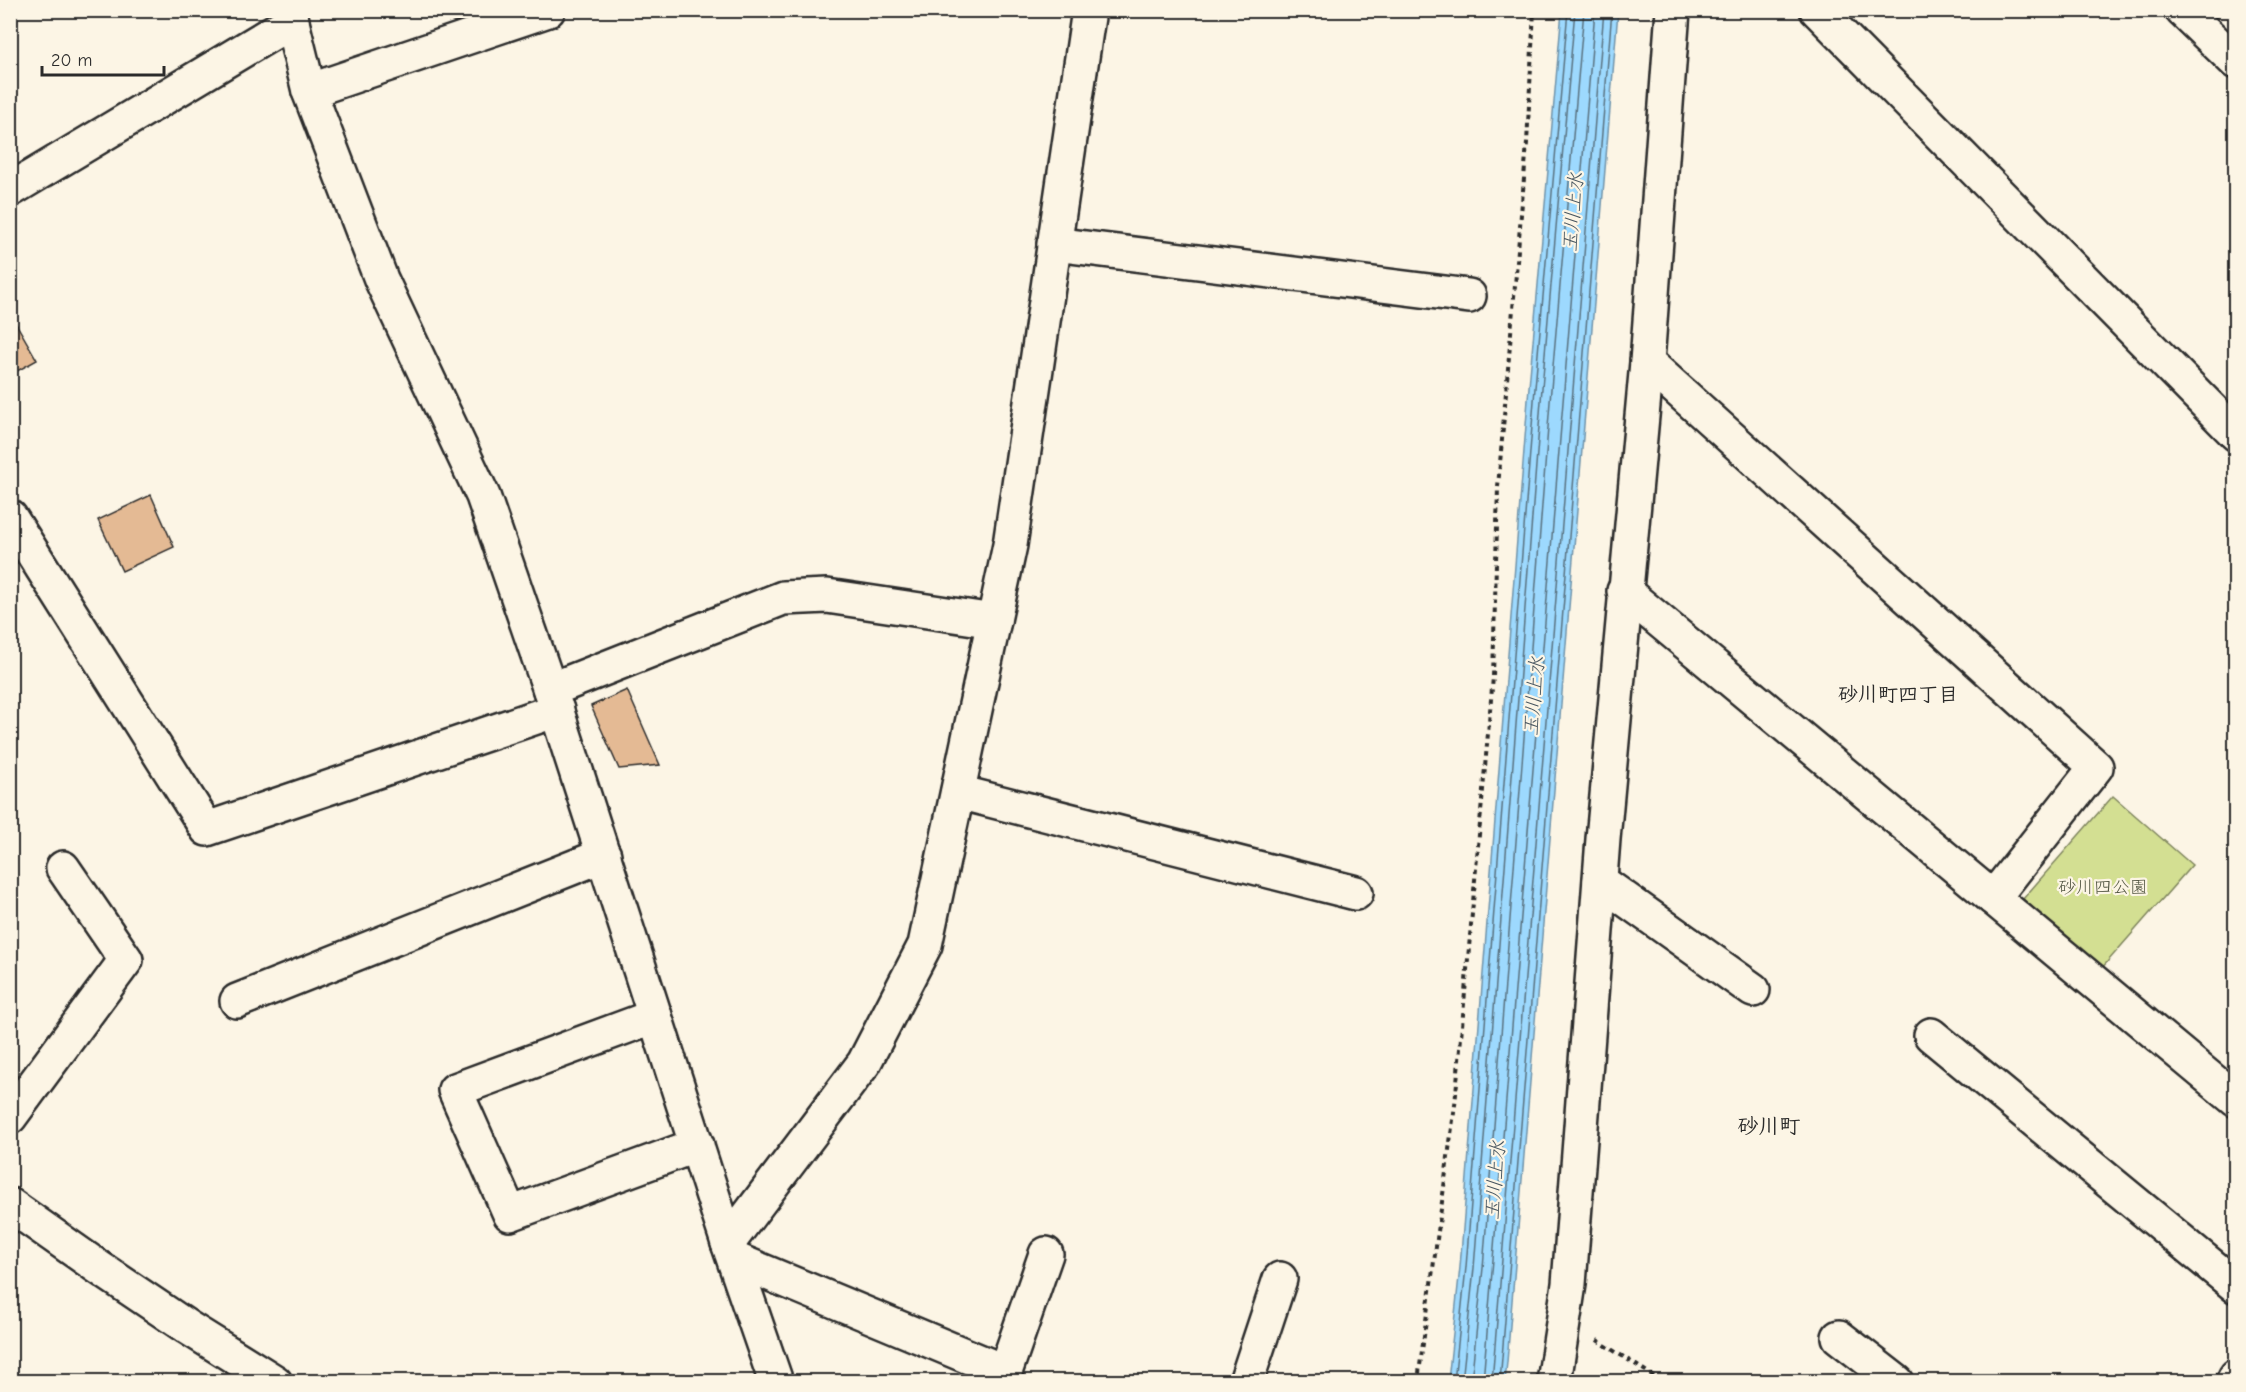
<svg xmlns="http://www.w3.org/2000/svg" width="2246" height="1392" viewBox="0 0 2246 1392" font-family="'Comic Neue','Klee One',sans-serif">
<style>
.green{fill:#d3df92;stroke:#7f855e;stroke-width:1.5}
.water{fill:#9dd9fe;stroke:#6f93aa;stroke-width:1.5}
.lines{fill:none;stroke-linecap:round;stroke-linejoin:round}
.shore{stroke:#59717f;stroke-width:1.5}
.building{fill:#e4ba94;stroke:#2b2b2b;stroke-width:1.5}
.minor-casing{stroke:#2b2b2b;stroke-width:38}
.path{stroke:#2b2b2b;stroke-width:4;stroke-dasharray:4.5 4.5;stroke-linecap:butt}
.minor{stroke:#fcf5e5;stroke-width:33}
.labels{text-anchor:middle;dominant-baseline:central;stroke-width:4.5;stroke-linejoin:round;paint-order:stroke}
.park-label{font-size:18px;fill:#555845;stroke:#fcf5e5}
.water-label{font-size:20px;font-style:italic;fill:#485660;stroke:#fcf5e5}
.neighbourhood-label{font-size:20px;font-weight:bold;fill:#2b2b2b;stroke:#fcf5e5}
.quarter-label{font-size:21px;font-weight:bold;fill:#2b2b2b;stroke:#fcf5e5}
</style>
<rect width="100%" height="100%" fill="#fcf5e5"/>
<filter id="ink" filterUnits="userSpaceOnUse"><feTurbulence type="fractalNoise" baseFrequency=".0167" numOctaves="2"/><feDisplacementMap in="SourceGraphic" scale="12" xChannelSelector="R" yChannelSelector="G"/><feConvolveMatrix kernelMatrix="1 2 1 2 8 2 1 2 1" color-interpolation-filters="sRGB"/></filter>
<g filter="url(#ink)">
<!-- green -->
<polygon class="green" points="2113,796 2192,865 2101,969 2023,899"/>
<!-- water -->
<polygon class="water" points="1562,11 1618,11 1507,1362 1505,1381 1448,1381 1460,1267 1529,387"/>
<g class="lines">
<!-- shore -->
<g class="shore">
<polyline points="1454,1382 1466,1267 1535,388 1568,10"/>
<polyline points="1462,1382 1474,1268 1542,388 1575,10"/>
<polyline points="1471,1382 1483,1268 1551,389 1584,10"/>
<polyline points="1483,1382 1595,10"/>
<polyline points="1492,1382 1604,10"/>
<polyline points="1500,1382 1612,10"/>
</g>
</g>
<!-- building -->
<g class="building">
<polygon points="10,313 37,360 10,375"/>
<polygon points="151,495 174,547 122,571 98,520"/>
<polygon points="627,690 660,765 619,769 591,706"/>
</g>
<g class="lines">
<!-- minor casing -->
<g class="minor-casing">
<g id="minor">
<polyline points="289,10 309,91 381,279 483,496 550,690 728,1243 776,1382"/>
<polyline points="1817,10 2236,434"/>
<polyline points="2182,10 2236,62"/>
<polyline points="309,91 548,10"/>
<polyline points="10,190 292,21"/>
<polyline points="1054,244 1469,296"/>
<polyline points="1647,362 2096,767 1993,898"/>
<polyline points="10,517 207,829 557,710"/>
<polyline points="1624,591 2236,1100"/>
<polyline points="550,690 783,598 827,596 994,621"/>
<polyline points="958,792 1356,893"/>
<polyline points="1600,881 1753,990"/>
<polyline points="237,1001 604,855"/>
<polyline points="655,1016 455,1090 510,1214 697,1145"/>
<polyline points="1931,1035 2236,1286"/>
<polyline points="10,1117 126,960 63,868"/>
<polyline points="10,1205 98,1267 187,1327 275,1382"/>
<polyline points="728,1243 864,1063 925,945 1010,545 1089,10"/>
<polyline points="734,1259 1005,1372 1046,1254"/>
<polyline points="1839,1337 1897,1382"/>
<polyline points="1246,1382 1280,1279"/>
<polyline points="1554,1382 1569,1284 1603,839 1647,362 1673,10"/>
<polyline points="2233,1382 2236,1376"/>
</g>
</g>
<!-- path -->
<g class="path">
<polyline points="1597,1340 1663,1382"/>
<polyline points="1415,1382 1419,1373 1455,1105 1493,677 1498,487 1527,143 1534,10"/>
</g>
<!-- minor -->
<use href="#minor" class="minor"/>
</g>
</g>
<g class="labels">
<!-- park labels -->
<g class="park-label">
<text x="2103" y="887">砂川四公園</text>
</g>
<!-- water labels -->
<g class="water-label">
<text transform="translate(1573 212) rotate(-85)">玉川上水</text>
<text transform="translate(1534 696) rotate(-85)">玉川上水</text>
<text transform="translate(1495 1180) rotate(-85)">玉川上水</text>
</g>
<!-- neighbourhood labels -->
<g class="neighbourhood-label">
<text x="1898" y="694">砂川町四丁目</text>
</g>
<!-- quarter labels -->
<g class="quarter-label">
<text x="1769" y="1126">砂川町</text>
</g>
</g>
<!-- margin -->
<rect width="2246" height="1392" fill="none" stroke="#fcf5e5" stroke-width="36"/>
<rect x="18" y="18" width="2210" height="1356" fill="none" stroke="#2b2b2b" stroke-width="2" filter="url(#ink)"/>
<!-- scale -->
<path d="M42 66v9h122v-9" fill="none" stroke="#2b2b2b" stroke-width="3"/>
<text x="51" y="66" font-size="18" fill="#2b2b2b" stroke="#fcf5e5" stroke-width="4.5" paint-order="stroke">20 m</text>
</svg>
